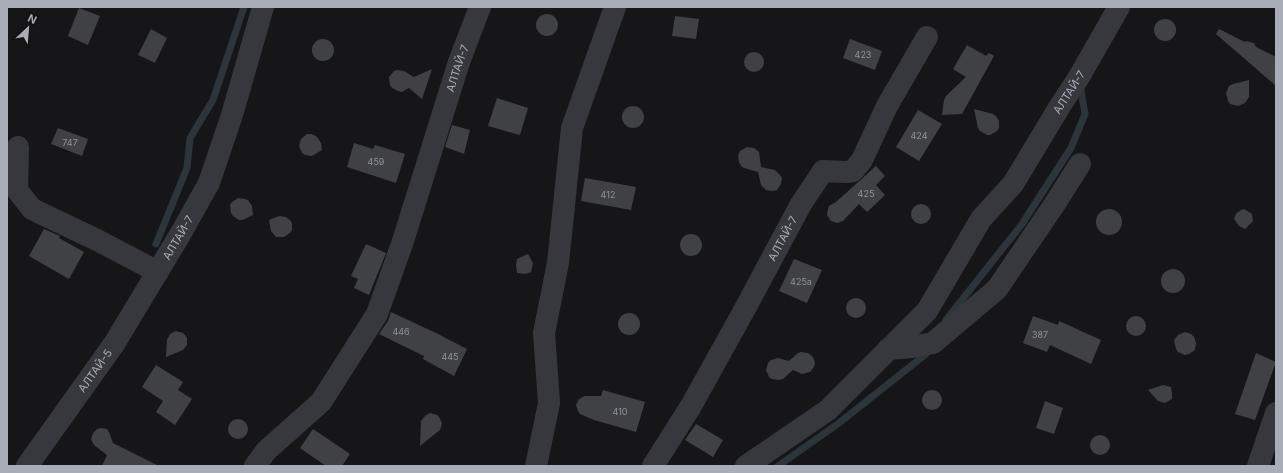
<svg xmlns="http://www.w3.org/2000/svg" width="1283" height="473" viewBox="0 0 1283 473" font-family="Inter,sans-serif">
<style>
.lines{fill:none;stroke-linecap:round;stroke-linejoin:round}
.stream{stroke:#2c353c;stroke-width:7}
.building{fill:#404145}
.minor{stroke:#37383d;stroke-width:22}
.labels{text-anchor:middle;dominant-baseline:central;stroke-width:3;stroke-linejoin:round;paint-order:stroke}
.number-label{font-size:9px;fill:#8e929b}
.street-label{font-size:11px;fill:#a8adb8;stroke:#111113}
</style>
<rect width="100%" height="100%" fill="#161618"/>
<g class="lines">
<!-- stream -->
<g class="stream">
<polyline points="156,244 187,168 190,138 213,100 244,7"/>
<polyline points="946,320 1022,224 1071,148 1085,114 1080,85"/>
<polyline points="778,466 839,423 926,354 930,348"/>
</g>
</g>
<!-- building -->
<g class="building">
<polygon points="79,8 100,16 88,45 68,36"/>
<circle cx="547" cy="25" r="11"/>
<polygon points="675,16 699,19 696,39 672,36"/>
<circle cx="1165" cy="30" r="11"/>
<polygon points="151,29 167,38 155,63 138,55"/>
<polygon points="1219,29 1245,42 1246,41 1254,43 1256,47 1276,57 1276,86 1216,34"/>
<polygon points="850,39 882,51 875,70 843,58"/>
<circle cx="323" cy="50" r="11"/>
<polygon points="967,45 986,56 989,53 994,56 962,114 942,115 944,100 946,96 966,77 953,69"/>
<circle cx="754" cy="62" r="10"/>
<polygon points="432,69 422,99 409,88 402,92 398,91 392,88 390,85 389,77 394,71 397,70 404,71 414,77"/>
<polygon points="1249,80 1249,97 1245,103 1238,106 1230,104 1228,101 1226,93 1229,86 1233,84"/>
<polygon points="497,98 528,108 520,135 488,126"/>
<circle cx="633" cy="117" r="11"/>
<polygon points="974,109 993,114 996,116 999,121 999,128 997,131 990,135 987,135 980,131 978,128"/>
<polygon points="918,110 942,124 919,161 896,147"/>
<polygon points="452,125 470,130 464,154 445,147"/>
<polygon points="58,128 88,139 82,156 51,144"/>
<polygon points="307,134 311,134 314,135 317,137 321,143 322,150 312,156 305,155 302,153 299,146 301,139"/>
<polygon points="354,143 373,149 375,145 405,154 396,183 347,167"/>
<polygon points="747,147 754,148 759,152 761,167 775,170 780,175 782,178 781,184 777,190 773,191 766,190 761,185 758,172 744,168 741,166 739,162 738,155 740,151"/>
<polygon points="876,166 885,176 876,185 885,195 867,212 859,204 843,221 837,223 831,221 827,215 828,209 829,206 836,202"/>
<polygon points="585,178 636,187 631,210 581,201"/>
<polygon points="238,198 245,199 248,200 252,206 253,215 243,220 239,220 233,216 231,213 230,205 232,202"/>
<circle cx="921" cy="214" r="10"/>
<polygon points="1243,209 1246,210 1252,214 1253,221 1245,229 1239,226 1234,219 1236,214 1238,212"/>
<circle cx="1109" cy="222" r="13"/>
<polygon points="279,216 286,217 291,221 292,224 292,230 290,233 284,237 276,237 271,231 269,220"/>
<polygon points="44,229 60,236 59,238 84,252 69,279 29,256"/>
<circle cx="691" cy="245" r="11"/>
<polygon points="366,244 386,253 369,295 354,288 358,279 351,276"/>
<polygon points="528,254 533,263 531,272 525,274 517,273 516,265 517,259"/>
<polygon points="794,259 822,270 807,303 779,291"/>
<circle cx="1173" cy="281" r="12"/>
<circle cx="856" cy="308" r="10"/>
<polygon points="391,312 436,333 467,349 454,376 423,359 424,356 379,334 388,321"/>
<circle cx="629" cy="324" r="11"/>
<polygon points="1033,316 1058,325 1059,321 1101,340 1091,364 1050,345 1047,352 1023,343"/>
<circle cx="1136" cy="326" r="10"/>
<polygon points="176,331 183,333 185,335 187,338 187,345 183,350 166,357 167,340 170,334"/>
<polygon points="1185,332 1191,334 1194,337 1196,343 1195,350 1189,354 1185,355 1178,352 1176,349 1174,340 1178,335"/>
<polygon points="801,352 808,353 813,357 815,363 814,367 810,372 802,374 793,370 783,379 779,380 772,379 769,377 766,370 768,363 771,360 778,358 789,361 798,353"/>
<polygon points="1256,353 1276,362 1255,420 1235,414"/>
<polygon points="156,365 183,382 178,390 192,399 175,425 156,412 163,401 142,387"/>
<polygon points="1163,385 1171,387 1172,393 1172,399 1165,403 1158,401 1148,390"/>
<circle cx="932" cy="400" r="10"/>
<polygon points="603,390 645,402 636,432 594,420 580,414 578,411 576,405 579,399 585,396 601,396"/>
<polygon points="1045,401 1063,408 1054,434 1036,428"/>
<polygon points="430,413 437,415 439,417 442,423 441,427 440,430 420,446 421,421 425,416"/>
<circle cx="238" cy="429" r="10"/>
<polygon points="696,424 723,440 713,457 685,440"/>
<polygon points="100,428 107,429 109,432 113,443 159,466 102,466 107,455 94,445 91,439 93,433 97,429"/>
<polygon points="313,429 350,454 342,466 326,466 300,448"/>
<circle cx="1100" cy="445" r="10"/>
</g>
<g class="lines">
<!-- minor -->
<g class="minor">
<polyline points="18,147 17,190 32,209 97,240 158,272"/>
<polyline points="888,349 912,347 933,343 997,289 1054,205 1080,164"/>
<path id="s1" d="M27,466L114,344L181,233L209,183L232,115L263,7"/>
<path id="s2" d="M255,466L266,451L321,402L377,314L403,241L459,62L480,7"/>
<polyline points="536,466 549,403 544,333 558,263 572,128 615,7"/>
<path id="s3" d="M653,466L691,406L747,305L801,204L823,171L846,172L853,171L862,160L887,106L927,37"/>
<path id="s4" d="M746,466L828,410L927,311L981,219L1013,184L1060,106L1079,77L1119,7"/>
<polyline points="1258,466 1276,413"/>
</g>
</g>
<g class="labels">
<!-- number labels -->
<g class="number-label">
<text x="863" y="54">423</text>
<text x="919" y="135">424</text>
<text x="70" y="142">747</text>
<text x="376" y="161">459</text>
<text x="866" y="193">425</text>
<text x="608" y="194">412</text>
<text x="801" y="281">425а</text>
<text x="401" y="331">446</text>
<text x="1040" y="334">387</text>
<text x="450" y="356">445</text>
<text x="620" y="411">410</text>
</g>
<!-- street labels -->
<g class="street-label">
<text stroke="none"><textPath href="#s2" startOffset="455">АЛТАЙ-7</textPath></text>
<text stroke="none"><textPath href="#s4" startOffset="501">АЛТАЙ-7</textPath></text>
<text stroke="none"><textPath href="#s1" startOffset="274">АЛТАЙ-7</textPath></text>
<text stroke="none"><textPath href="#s3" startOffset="262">АЛТАЙ-7</textPath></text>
<text stroke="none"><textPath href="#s1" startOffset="117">АЛТАЙ-5</textPath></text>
</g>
</g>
<!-- border -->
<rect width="1283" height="473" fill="none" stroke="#a8adb8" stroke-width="16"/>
<!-- north arrow -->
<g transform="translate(28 28) rotate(26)" stroke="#111113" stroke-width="3" paint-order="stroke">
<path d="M0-3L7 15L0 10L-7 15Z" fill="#a8adb8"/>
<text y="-6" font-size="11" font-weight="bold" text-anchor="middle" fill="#a8adb8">N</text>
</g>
</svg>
